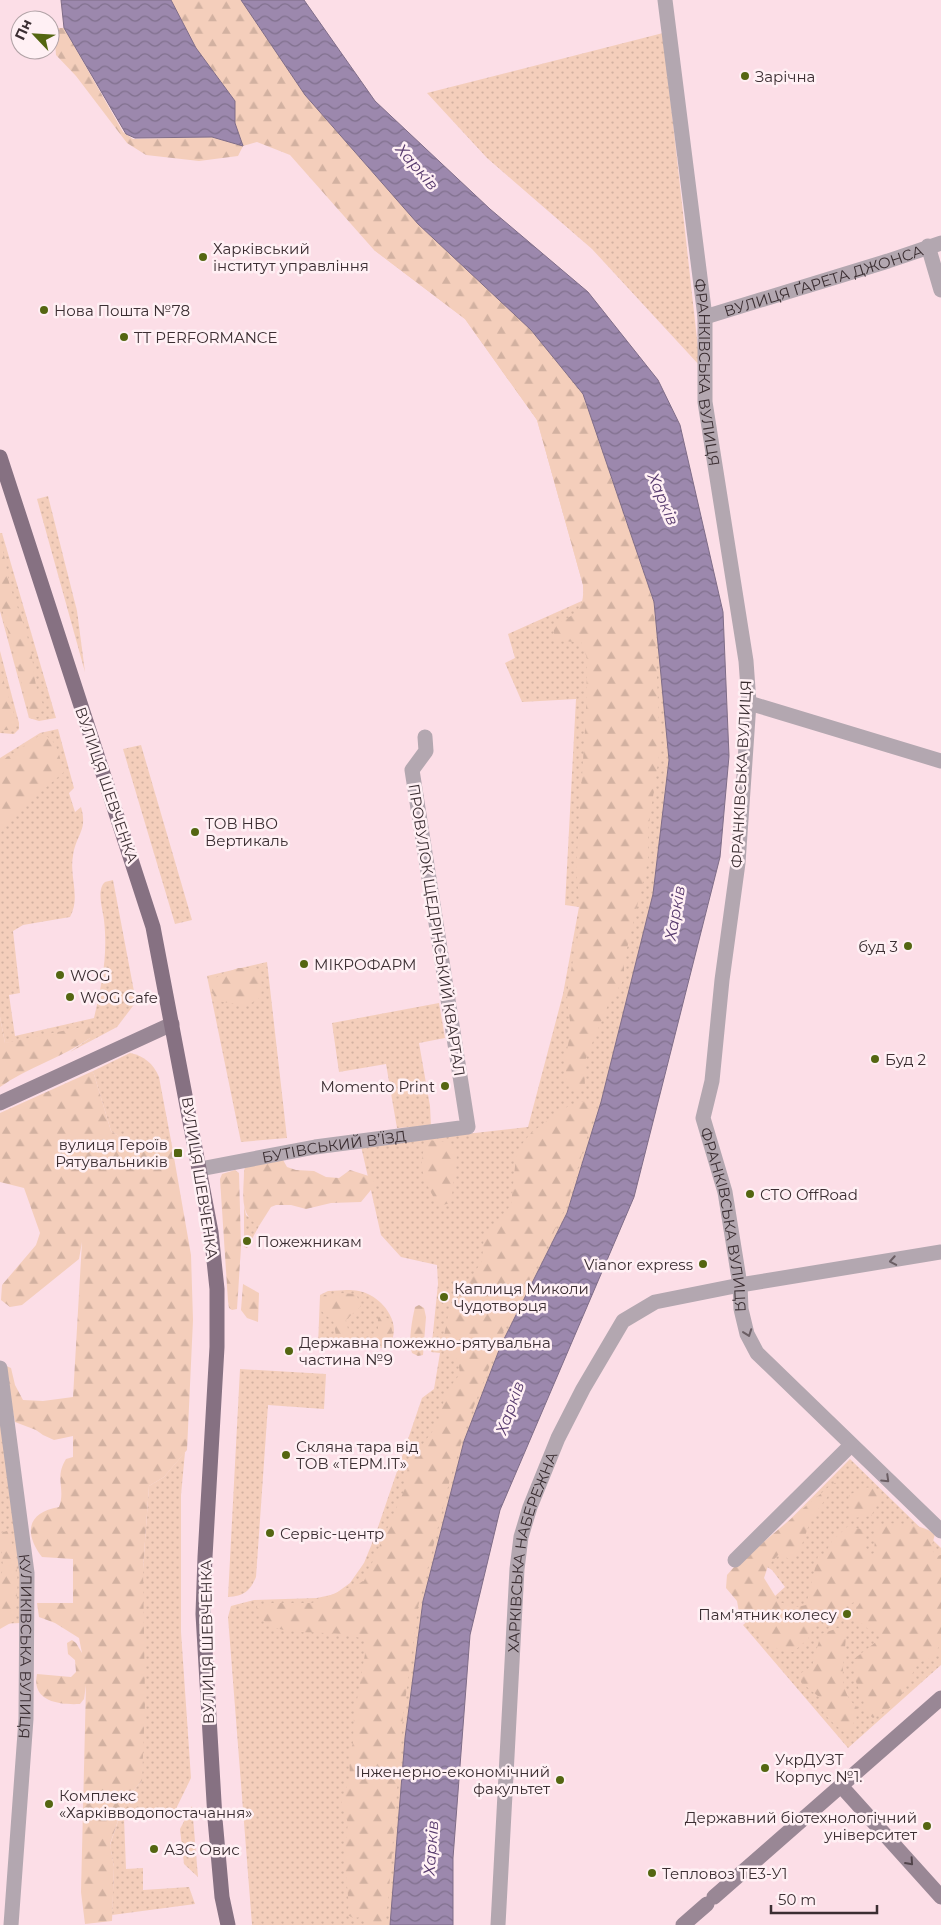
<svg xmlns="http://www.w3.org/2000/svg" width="941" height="1925" viewBox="0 0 941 1925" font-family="Montserrat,sans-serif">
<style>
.green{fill:url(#green-dots)}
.forest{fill:url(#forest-firs)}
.water{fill:url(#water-waves);stroke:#7f6d88}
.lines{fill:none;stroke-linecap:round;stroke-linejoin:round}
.street{stroke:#b3a7b0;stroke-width:15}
.secondary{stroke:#998795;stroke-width:15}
.primary{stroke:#867182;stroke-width:15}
.oneway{stroke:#6b5e64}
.oneway2{stroke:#52444b}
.poi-dot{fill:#546611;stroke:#fff0f4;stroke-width:2}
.labels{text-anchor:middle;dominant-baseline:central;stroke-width:5;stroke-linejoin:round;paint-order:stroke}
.poi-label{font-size:15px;fill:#3b2e32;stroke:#fff0f4;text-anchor:start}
.street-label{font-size:15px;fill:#3b2e32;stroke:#fff0f4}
.water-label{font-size:16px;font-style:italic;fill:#583b6e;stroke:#fff0f4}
</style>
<defs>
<pattern id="green-dots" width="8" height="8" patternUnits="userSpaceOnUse" patternTransform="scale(1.25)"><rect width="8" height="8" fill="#f4cebb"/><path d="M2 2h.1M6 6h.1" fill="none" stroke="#d2b1a1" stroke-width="1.8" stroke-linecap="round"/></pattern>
<pattern id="forest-firs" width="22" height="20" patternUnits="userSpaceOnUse" patternTransform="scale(1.25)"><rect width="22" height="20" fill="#f4cebb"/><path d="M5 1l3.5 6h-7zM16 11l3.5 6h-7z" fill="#d2b1a1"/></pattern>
<pattern id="water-waves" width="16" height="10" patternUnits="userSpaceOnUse" patternTransform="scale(1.25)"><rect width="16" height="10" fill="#9c88ad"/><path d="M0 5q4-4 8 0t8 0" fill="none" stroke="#80708d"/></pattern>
</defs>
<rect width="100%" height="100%" fill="#fcdee7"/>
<!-- green -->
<g class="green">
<polygon points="663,33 700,366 592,249 487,158 427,93"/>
<polygon points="418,224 531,330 583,394 654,602 669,760 653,894 601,1102 567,1213 501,1345 464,1441 423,1601 405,1739 390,1925 252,1925 228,1617 231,1606 254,1600 317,1598 335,1594 350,1583 364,1563 375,1536 422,1398 434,1389 440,1353 431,1352 438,1284 437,1265 401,1257 381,1235 361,1146 528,1127 563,994 579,907 565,905 576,699 522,702 505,663 515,658 508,634 584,600 583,585 537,420 465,319 374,250"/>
<polygon points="48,496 77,611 85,672 37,499"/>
<polygon points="0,533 2,533 56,718 39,721 29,718 0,611"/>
<polygon points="0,651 19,723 19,729 14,734 0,733"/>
<path d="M58,729L74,788L69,793L75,812L81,807C88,831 76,834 73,856C69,877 81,897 70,917L23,925L13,931L20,993L9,995L15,1036L94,1018C102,983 108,956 104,920C103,910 96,890 105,882L113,880L136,1002L117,1027L70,1052L90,1038L5,1043L0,1017V758L40,733Z"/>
<polygon points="141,745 192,920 175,924 123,749"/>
<polygon points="267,962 287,1138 241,1142 207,976"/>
<polygon points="439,1003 445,1038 419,1043 430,1106 431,1126 397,1128 386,1064 339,1072 332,1023"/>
<path d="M130,1053C144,1056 153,1063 159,1077L172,1146H133L111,1131L93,1071Z"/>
<polygon points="244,1206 246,1215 259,1226 247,1248 244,1247"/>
<path d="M347,1290C355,1290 363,1291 370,1295C389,1305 403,1330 387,1348L318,1346L320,1295L328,1291Z"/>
<path d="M240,1369L326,1374L324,1409L268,1405L256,1577C250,1591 244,1596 228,1597Z"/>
<polygon points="0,1401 20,1571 20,1623 0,1624"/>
<polygon points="185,1452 181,1495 181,1632 191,1778 173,1815 124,1818 126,1869 143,1868 143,1890 189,1887 195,1904 112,1915 114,1867 110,1845 121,1812 131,1793 142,1781 143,1569 149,1486 164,1477"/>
<polygon points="850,1459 941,1548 941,1665 848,1748 743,1625 785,1587 772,1570 752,1558"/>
<polygon points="192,1806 198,1877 184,1864 180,1829"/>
</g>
<!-- forest -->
<g class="forest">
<path d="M171,0H241L305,95L418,224L531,330L583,396L654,605L660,749L648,831V861L624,961V979L608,1005L584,1063L585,1087L579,1091L570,1088L566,1078V1056L571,1028L567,1001L568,986L581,920L576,869L586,714L587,658L581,642L555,641L553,625C575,616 585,610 583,585L537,420L465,319L374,250L290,155L257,142L243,146L238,156L199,161L146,155L127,143L76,76L56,55L54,28H64L123,132L133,139L212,137L243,146L235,123V101L196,48Z"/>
<path d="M0,543C7,558 6,577 12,592C19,612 27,631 31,652C35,670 33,687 43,704L40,716L31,719L0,601Z"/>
<polygon points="1,673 15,717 14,725 8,730 1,730"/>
<path d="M40,735C58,736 59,757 64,772L16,813L0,834V762Z"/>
<path d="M238,968H257C266,991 264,1007 235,1004C230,1003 220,1002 216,999C212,995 212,986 210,980Z"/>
<path d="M0,1017L5,1043L91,1025L90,1038C62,1058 28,1067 0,1087Z"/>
<path d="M93,1071L111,1131L133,1146H172L191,1255L193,1320L187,1450L164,1477L149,1486L143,1569L145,1702L142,1781L131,1793L121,1812L110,1844L114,1867L112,1921L85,1924L81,1892L86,1685L84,1699L80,1704C60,1705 31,1702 37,1674L71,1677L76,1672L75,1660L68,1654L67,1643L72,1640L76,1643L82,1653L79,1638L55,1623L39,1617L37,1603H73V1559L42,1557C23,1532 28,1512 59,1507C66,1489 54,1478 66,1459L73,1457V1436L54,1440L43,1435L36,1430L15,1422L4,1365L11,1368L15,1385L23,1400L43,1401L73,1397L82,1242L79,1259L22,1305L10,1307L1,1300L2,1285L36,1245L40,1233L24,1188L0,1182V1113Z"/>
<path d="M584,1101L596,1107L567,1204L543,1255L507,1322L468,1421L450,1479L418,1607L403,1716L388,1902L384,1925H365L362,1917L353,1918L346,1914L349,1906L344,1855L348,1823L341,1804L350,1776L349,1756L353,1743L354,1717L365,1654L364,1640C339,1626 283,1641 263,1620C259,1617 258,1611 256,1606L272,1603H312L364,1581L403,1493L409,1462L438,1424L446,1392L460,1374L458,1360L450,1353L443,1341L449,1311L482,1261L484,1236L511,1205L516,1157L522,1144L531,1133L548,1120L570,1105Z"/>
<path d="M428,1140L446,1142L457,1154L451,1203L438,1206C426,1181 414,1167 428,1140Z"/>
<path d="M282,1158L287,1167L296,1170L314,1171L326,1177L339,1178L350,1170L372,1177L375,1185L361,1202L331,1203L306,1209L291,1205H276L271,1207L259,1226C238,1215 244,1192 244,1171L246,1164Z"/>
<polygon points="235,1170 239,1173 241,1247 237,1309 232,1310 229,1308 228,1301 220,1179 222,1174"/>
<polygon points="243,1284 259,1293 258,1322 247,1318 241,1310"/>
<path d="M339,1293L356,1294L361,1306L346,1320L350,1338L345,1344L337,1343L334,1323C327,1313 314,1313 324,1295Z"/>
<path d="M419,1305L424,1308L426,1317L423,1355L418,1356L412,1353C408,1341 412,1320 415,1307Z"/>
<polygon points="381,1315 389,1319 392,1330 391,1343 380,1346 374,1338 378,1329 378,1318"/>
<path d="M839,1481L811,1519L799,1553L791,1561L780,1553L768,1566L764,1578L779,1602L797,1607L806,1605L818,1556L824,1555L832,1541L848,1526L865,1530V1546L870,1555L874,1553L876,1525C896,1522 919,1523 935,1534L931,1549L937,1556L941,1555V1643L933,1657L918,1663L902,1694L893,1706L873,1718C860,1706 867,1707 861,1694C855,1680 853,1676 854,1659L881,1638L879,1630L868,1629L852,1615L863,1598L818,1619L808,1639L793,1652L780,1651L740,1618L737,1601L726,1588L727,1575L734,1567L831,1485Z"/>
<polygon points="874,1487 882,1496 871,1516 853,1518 848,1515 852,1509 848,1503 849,1495 863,1488"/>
<path d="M7,1531C20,1556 19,1594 14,1621L0,1629V1582L3,1567L0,1533Z"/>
<path d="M838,1628L846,1632C846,1658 834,1689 857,1707L856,1719L848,1732H844C832,1722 819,1713 819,1697L801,1682V1673L812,1666L821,1634Z"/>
</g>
<!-- water -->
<g class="water">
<polygon points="61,0 171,0 196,48 235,101 235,123 243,146 212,137 135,138 126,134 64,28"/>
<polygon points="241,0 304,0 375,101 490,209 588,292 658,380 680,425 723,612 729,756 720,857 634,1197 500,1510 470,1635 453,1858 453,1925 390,1925 405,1738 423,1601 464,1441 501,1345 567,1213 601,1102 653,894 669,760 654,602 583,394 531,330 418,224 305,95"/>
</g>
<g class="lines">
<!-- street -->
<g class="street">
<path id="s1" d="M665,0L705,317V402L746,661L749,703L738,863L722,980L712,1081L703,1118L725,1192L740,1285L741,1309L747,1334L757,1353L941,1531"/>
<polyline points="928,246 941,290"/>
<path id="s2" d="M705,317L888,261L941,243"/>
<polyline points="749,703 941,761"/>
<path id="s3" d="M200,1169L315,1147L468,1127L412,770L426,751L425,737"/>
<path id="s4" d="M0,1368L27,1573L26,1719L11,1925"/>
<polyline points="735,1560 851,1445"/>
<path id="s5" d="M498,1925L517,1569L521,1537L530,1507L558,1438L583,1389L623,1321L655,1302L740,1285L941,1252"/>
</g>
<!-- secondary -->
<g class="secondary">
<polyline points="0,1103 172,1024"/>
<polyline points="842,1787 941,1897"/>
<polyline points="714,1897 941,1698"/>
<polyline points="683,1925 707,1904"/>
</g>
<!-- primary -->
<polyline class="primary" points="0,457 153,927 211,1232 217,1289 217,1347 205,1557 203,1614 215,1819 222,1897 228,1925"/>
</g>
<!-- one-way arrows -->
<defs><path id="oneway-chevron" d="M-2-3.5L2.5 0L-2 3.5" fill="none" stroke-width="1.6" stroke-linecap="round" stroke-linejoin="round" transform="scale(1.25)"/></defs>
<g class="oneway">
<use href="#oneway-chevron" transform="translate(893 1261) rotate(170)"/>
<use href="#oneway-chevron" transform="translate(748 1333) rotate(70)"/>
<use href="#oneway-chevron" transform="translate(886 1479) rotate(44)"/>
</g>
<use class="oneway2" href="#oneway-chevron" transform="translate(910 1862) rotate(48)"/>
<!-- markers -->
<g class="poi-dot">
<circle cx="745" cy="76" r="5"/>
<circle cx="203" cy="257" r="5"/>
<circle cx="44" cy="310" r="5"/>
<circle cx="124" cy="337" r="5"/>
<circle cx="195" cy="832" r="5"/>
<circle cx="908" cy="946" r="5"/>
<circle cx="304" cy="964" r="5"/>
<circle cx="60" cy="975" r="5"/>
<circle cx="70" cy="997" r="5"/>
<circle cx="875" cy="1059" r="5"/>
<circle cx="445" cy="1086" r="5"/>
<rect x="173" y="1148" width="10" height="10" rx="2.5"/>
<circle cx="750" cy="1194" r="5"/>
<circle cx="247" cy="1241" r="5"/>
<circle cx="703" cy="1264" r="5"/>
<circle cx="444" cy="1297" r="5"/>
<circle cx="289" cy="1351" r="5"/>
<circle cx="286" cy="1455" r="5"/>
<circle cx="270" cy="1533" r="5"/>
<circle cx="847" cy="1614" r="5"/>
<circle cx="765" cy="1768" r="5"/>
<circle cx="560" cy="1780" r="5"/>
<circle cx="49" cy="1804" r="5"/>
<circle cx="927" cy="1826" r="5"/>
<circle cx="154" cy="1849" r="5"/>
<circle cx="652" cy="1873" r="5"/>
</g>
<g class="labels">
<!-- poi labels -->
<g class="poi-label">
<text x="755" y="76">Зарічна</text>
<text x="213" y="248">Харківський<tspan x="213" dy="17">інститут управління</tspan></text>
<text x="54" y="310">Нова Пошта №78</text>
<text x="134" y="337">TT PERFORMANCE</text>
<text x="205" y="823">ТОВ НВО<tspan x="205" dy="17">Вертикаль</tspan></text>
<text x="898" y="946" text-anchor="end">буд 3</text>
<text x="314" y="964">МІКРОФАРМ</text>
<text x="70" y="975">WOG</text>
<text x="80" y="997">WOG Cafe</text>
<text x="885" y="1059">Буд 2</text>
<text x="435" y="1086" text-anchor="end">Momento Print</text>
<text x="168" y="1144" text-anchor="end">вулиця Героїв<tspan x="168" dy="17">Рятувальників</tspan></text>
<text x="760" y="1194">СТО OffRoad</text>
<text x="257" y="1241">Пожежникам</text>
<text x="693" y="1264" text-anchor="end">Vianor express</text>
<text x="454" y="1288">Каплиця Миколи<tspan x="454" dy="17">Чудотворця</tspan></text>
<text x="299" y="1342">Державна пожежно-рятувальна<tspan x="299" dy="17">частина №9</tspan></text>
<text x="296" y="1446">Скляна тара від<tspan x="296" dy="17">ТОВ «ТЕРМ.ІТ»</tspan></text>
<text x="280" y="1533">Сервіс-центр</text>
<text x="837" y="1614" text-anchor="end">Пам'ятник колесу</text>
<text x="775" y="1759">УкрДУЗТ<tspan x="775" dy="17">Корпус №1.</tspan></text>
<text x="550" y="1771" text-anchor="end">Інженерно-економічний<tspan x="550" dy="17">факультет</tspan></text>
<text x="59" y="1795">Комплекс<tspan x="59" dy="17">«Харківводопостачання»</tspan></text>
<text x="917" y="1817" text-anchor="end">Державний біотехнологічний<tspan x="917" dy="17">університет</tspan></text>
<text x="164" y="1849">АЗС Овис</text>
<text x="662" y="1873">Тепловоз ТЕ3-У1</text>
</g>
<!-- street labels -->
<g class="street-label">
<text stroke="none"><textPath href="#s2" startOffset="124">ВУЛИЦЯ ҐАРЕТА ДЖОНСА</textPath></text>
<text stroke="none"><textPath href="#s1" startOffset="375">ФРАНКІВСЬКА ВУЛИЦЯ</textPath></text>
<text transform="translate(741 774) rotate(-87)">ФРАНКІВСЬКА ВУЛИЦЯ</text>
<text transform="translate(107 785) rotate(71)">ВУЛИЦЯ ШЕВЧЕНКА</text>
<text transform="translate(437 930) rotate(81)">ПРОВУЛОК ЩЕДРІНСЬКИЙ КВАРТАЛ</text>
<text stroke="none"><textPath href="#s3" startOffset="136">БУТІВСЬКИЙ В’ЇЗД</textPath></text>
<text transform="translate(200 1178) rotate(81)">ВУЛИЦЯ ШЕВЧЕНКА</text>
<text stroke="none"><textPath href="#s1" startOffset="1231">ФРАНКІВСЬКА ВУЛИЦЯ</textPath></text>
<text stroke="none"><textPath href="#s5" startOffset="376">ХАРКІВСЬКА НАБЕРЕЖНА</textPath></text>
<text transform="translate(207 1642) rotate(-91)">ВУЛИЦЯ ШЕВЧЕНКА</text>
<text stroke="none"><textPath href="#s4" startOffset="280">КУЛИКІВСЬКА ВУЛИЦЯ</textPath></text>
</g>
<!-- water labels -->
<g class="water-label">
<text transform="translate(417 167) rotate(49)">Харків</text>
<text transform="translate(663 499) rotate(67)">Харків</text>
<text transform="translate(675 913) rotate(-80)">Харків</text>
<text transform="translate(510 1408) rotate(-70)">Харків</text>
<text transform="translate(431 1848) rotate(-86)">Харків</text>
</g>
</g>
<!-- north arrow -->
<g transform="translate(35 35) rotate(295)"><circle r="24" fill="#fff0f4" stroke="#b1a2a6"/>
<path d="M0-4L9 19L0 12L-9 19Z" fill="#546611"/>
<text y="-8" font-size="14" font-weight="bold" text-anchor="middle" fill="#3b2e32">Пн</text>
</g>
<!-- scale -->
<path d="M771 1905v8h106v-8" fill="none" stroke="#3b2e32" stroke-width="2.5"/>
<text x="778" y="1905" font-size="15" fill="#3b2e32" stroke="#fff0f4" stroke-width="4" paint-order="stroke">50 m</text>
</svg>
